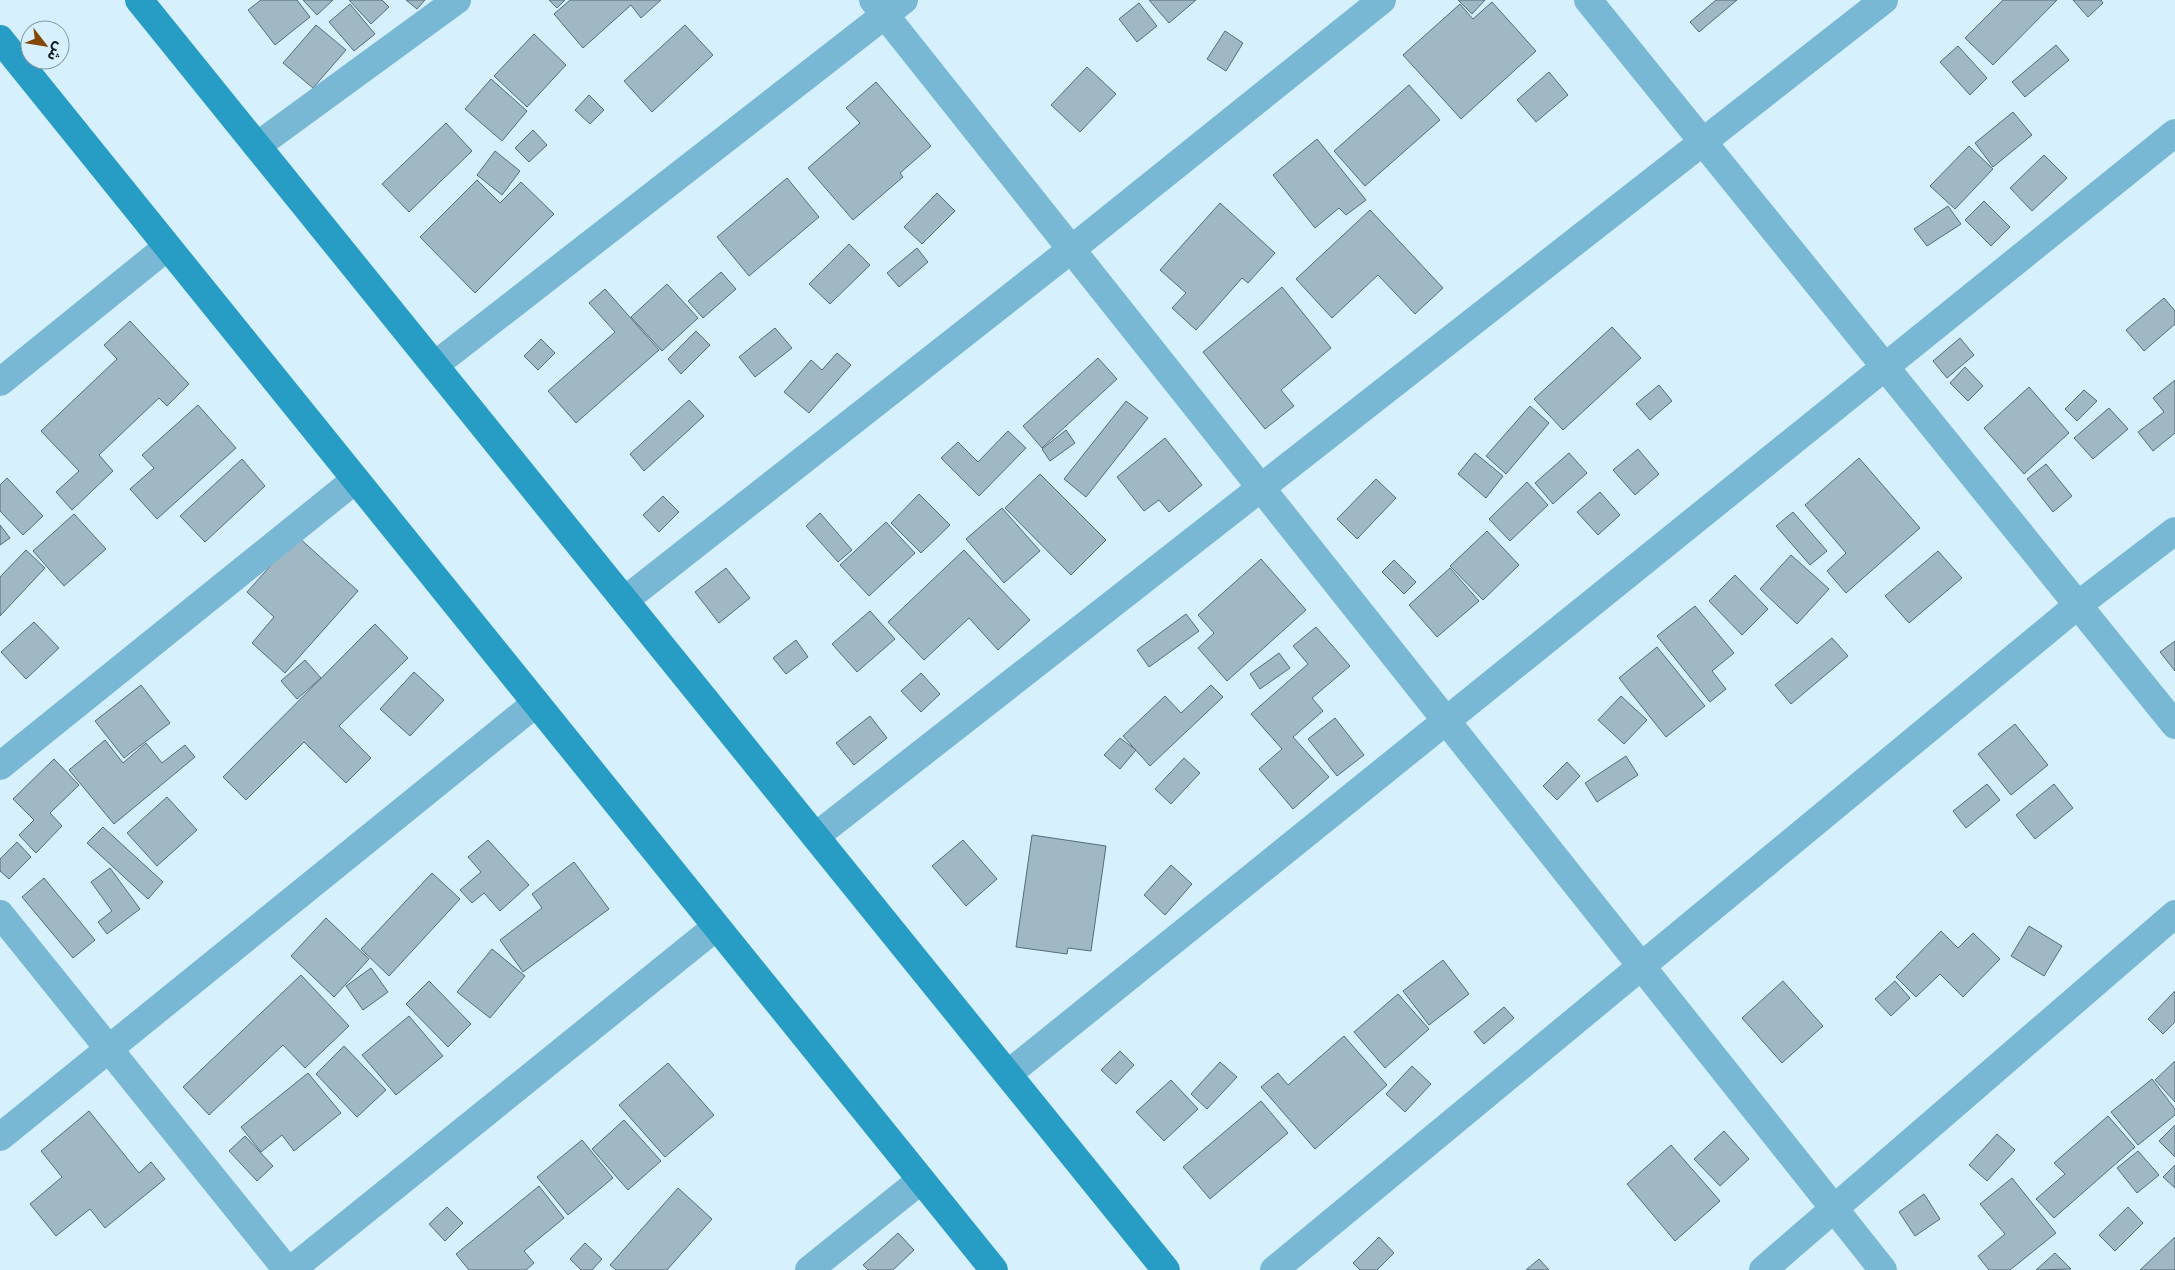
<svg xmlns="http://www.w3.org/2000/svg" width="2175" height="1270" viewBox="0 0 2175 1270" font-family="'Work Sans','Noto Sans Arabic',sans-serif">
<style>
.building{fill:#9fb8c4;stroke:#566d78}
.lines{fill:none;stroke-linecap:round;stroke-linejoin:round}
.street{stroke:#78b8d4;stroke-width:28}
.secondary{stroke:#279dc6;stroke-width:28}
</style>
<rect width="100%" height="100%" fill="#d6f1fd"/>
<!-- building -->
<g class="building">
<polygon points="261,0 297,0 310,17 275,45 248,10"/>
<polygon points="303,0 333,0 317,15"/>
<polygon points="349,0 382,0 389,7 371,24"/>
<polygon points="406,0 425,0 417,9"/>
<polygon points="549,0 565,0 557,8"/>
<polygon points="570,0 661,0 641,18 631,5 583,48 554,14"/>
<polygon points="1149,0 1196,0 1169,23"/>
<polygon points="1458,0 1485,0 1472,14"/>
<polygon points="1716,0 1737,0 1699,32 1690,22"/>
<polygon points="2003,0 2057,0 1993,65 1965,38"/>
<polygon points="2073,0 2101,0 2103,3 2088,17"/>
<polygon points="1492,2 1536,51 1461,119 1403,55 1460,4 1473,19"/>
<polygon points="1139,3 1157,26 1137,42 1119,19"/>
<polygon points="350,4 375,34 354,51 329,22"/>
<polygon points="316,25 346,50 313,88 283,63"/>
<polygon points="685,25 713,55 652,112 624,81"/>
<polygon points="1225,31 1243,43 1226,71 1207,59"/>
<polygon points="534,34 566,65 527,107 494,76"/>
<polygon points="2056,45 2069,60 2025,97 2012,82"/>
<polygon points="1958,46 1987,78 1970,95 1940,62"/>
<polygon points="1087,67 1116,94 1080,132 1051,105"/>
<polygon points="1549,72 1568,95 1536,122 1517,100"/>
<polygon points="491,79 527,111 502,141 465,109"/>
<polygon points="876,82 931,146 900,173 903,177 853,220 808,168 860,123 846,108"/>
<polygon points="1409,85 1440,120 1365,186 1334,151"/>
<polygon points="589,95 604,110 590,124 575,110"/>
<polygon points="2013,112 2032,135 1993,167 1975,143"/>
<polygon points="446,123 472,151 409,212 382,184"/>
<polygon points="533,130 547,145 529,162 515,148"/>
<polygon points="1317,139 1366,200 1346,215 1339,208 1315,228 1273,175"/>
<polygon points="1969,146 1993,169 1955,209 1930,186"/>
<polygon points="495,151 520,171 502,195 477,175"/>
<polygon points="2044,155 2067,178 2032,211 2010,188"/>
<polygon points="787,178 819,217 749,276 717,237"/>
<polygon points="477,180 500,203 521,182 554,214 475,293 420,237"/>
<polygon points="937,193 955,211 922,244 904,227"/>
<polygon points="1984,201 2010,227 1991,246 1965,220"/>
<polygon points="1220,203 1275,253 1248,283 1242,278 1196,330 1172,308 1186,293 1160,270"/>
<polygon points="1948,206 1961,224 1927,246 1914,229"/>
<polygon points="1370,210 1443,288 1415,314 1378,275 1332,318 1296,279"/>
<polygon points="849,244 870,265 830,304 809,284"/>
<polygon points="917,248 928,262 899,287 887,273"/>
<polygon points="721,272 736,289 703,318 688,301"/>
<polygon points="667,284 698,318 662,351 631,317"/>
<polygon points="1282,287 1331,348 1281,390 1294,406 1265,429 1203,352"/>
<polygon points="605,289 659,350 576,423 548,391 615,332 589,303"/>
<polygon points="2164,298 2175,311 2175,324 2144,351 2126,330"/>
<polygon points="130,321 189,384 167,406 159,398 99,455 113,471 72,510 56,492 79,471 41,431 117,359 104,345"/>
<polygon points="1612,327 1641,358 1563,430 1534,399"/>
<polygon points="775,328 792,348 755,377 739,357"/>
<polygon points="696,331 710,345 681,374 668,359"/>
<polygon points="1960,338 1974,355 1947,378 1933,361"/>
<polygon points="541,339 555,353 538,370 524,356"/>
<polygon points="837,353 851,365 809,413 784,392 811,360 822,370"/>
<polygon points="1098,358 1117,379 1042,448 1023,426"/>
<polygon points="1965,367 1983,386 1968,401 1950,383"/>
<polygon points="2175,380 2175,433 2153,451 2138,432 2164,412 2153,398"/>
<polygon points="1659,385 1672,401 1650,420 1636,404"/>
<polygon points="2029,387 2069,433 2024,474 1984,428"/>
<polygon points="2084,390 2097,401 2077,421 2065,409"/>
<polygon points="689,400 704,416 644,471 630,454"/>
<polygon points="1126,401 1148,418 1086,497 1064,479"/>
<polygon points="198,405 236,448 157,519 130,489 154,468 142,455"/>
<polygon points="1530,406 1549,423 1506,474 1486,456"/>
<polygon points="2109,408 2128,429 2093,459 2074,438"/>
<polygon points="1066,430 1075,443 1050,461 1042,449"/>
<polygon points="1008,431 1026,448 979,496 941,458 958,442 978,462"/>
<polygon points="1165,438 1202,485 1169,512 1159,500 1144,511 1117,477"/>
<polygon points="1638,449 1659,474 1635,495 1613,470"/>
<polygon points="1475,453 1503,476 1486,498 1458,474"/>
<polygon points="1569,453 1587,473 1553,504 1535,483"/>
<polygon points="1859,458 1920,528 1846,593 1827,571 1846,553 1805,505"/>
<polygon points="242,459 265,486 205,542 180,516"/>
<polygon points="2046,464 2072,496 2053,512 2027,479"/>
<polygon points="1040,474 1106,540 1071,575 1005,508"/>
<polygon points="7,478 43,516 23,535 0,511 0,485"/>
<polygon points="1376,479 1396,498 1357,539 1337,519"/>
<polygon points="1527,482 1548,505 1510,541 1489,519"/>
<polygon points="1600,492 1620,515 1598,535 1577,512"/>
<polygon points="919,494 950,525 921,553 891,523"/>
<polygon points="663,496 679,512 659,532 643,515"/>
<polygon points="1002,508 1040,551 1004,583 966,539"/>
<polygon points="1793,512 1827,551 1810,565 1776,526"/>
<polygon points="820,513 852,550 838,562 806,526"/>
<polygon points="74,514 106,549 64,586 33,551"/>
<polygon points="886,522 915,553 869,596 840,565"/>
<polygon points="0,525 10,538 0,545"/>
<polygon points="1487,531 1519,565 1483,600 1450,566"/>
<polygon points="297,536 358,591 285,673 252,643 274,617 247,592"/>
<polygon points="26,550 45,568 0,616 0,577"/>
<polygon points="964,550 1030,620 998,650 969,618 924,660 888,622"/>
<polygon points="1938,551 1962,578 1909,623 1885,596"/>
<polygon points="1791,555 1829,589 1797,624 1760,589"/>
<polygon points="1261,559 1306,610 1227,681 1198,648 1214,633 1198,615"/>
<polygon points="1394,560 1416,582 1404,594 1382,572"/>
<polygon points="726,568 750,598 719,623 695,592"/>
<polygon points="1450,568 1479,601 1437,637 1409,605"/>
<polygon points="1735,575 1768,609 1742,635 1709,601"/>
<polygon points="1695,606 1734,653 1712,671 1726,689 1710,702 1657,636"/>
<polygon points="870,611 895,639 857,672 832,644"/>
<polygon points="1186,614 1199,631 1149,667 1137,650"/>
<polygon points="34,622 59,648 26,679 1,652"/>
<polygon points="375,624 408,658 339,726 371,758 346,783 304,742 246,800 223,777"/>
<polygon points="1316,627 1350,666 1312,698 1323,711 1293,737 1329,777 1293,809 1259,769 1282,749 1251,714 1308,664 1293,646"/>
<polygon points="1832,638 1848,656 1791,704 1775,685"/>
<polygon points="796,640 808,657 786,674 773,658"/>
<polygon points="2175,641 2175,671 2160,652"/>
<polygon points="1657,647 1705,706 1666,737 1619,678"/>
<polygon points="1279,653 1290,668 1260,689 1250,674"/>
<polygon points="305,660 321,678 297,699 281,681"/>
<polygon points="414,672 444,700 410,736 380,709"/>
<polygon points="921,673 940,694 921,712 901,691"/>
<polygon points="141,685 170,723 124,758 95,721"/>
<polygon points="1211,685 1223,697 1150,766 1123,736 1165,696 1181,713"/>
<polygon points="1621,696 1647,720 1624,744 1598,720"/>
<polygon points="870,716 887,738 854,765 836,743"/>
<polygon points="1335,718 1364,755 1337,776 1308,739"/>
<polygon points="2015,724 2048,765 2011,795 1978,754"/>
<polygon points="1120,738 1136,750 1120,769 1104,755"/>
<polygon points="105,740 123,763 146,743 162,763 185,745 195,757 114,824 69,770"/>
<polygon points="1626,756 1638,775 1597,802 1585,783"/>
<polygon points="1184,758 1200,773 1171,804 1155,789"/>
<polygon points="54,759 79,785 50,813 62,826 36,853 19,835 34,820 13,799"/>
<polygon points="1567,762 1580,776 1557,800 1543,786"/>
<polygon points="1987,784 2000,800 1966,828 1953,811"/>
<polygon points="2054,784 2073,808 2035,839 2016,815"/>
<polygon points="167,797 197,830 157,866 127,833"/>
<polygon points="103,827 163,882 148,899 87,843"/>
<polygon points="1032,835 1106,846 1091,951 1068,948 1067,954 1016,947"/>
<polygon points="488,840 529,885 500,911 484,893 472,903 460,890 481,872 468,857"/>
<polygon points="963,840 997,879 966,906 932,866"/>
<polygon points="17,842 31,857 9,879 0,871 0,859"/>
<polygon points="574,862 609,909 523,972 500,940 542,908 532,894"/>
<polygon points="1171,865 1192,884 1165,915 1144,895"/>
<polygon points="110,868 140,909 107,934 98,922 112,911 91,882"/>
<polygon points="432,873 460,899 389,976 361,949"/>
<polygon points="44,878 95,940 73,958 22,897"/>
<polygon points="326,918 369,959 334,997 291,956"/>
<polygon points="2029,926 2062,946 2044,976 2011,956"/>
<polygon points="1941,931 1958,948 1973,933 2000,959 1963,997 1940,974 1916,997 1896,977"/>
<polygon points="492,949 525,976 490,1018 457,992"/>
<polygon points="1443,960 1469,994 1429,1025 1403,991"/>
<polygon points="371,968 388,992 363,1010 346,986"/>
<polygon points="301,975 349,1026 305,1068 283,1045 209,1115 183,1087"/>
<polygon points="429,981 471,1024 448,1047 406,1004"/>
<polygon points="1783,981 1823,1026 1782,1063 1742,1018"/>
<polygon points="1895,981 1910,998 1891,1016 1875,999"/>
<polygon points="2175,991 2175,1022 2163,1034 2148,1019"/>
<polygon points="1398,994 1429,1029 1385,1068 1354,1032"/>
<polygon points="1504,1007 1514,1018 1484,1044 1474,1032"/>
<polygon points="409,1016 443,1056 396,1095 362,1055"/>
<polygon points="1344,1036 1387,1085 1315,1149 1261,1087 1278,1073 1288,1085"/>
<polygon points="344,1046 386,1090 357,1117 316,1074"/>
<polygon points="1120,1051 1134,1065 1116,1084 1101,1070"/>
<polygon points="2175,1061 2175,1102 2155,1080"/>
<polygon points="1220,1062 1237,1077 1207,1109 1191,1094"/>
<polygon points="668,1063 714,1115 665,1157 619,1105"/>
<polygon points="1412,1066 1431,1084 1405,1112 1386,1094"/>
<polygon points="308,1073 341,1113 294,1151 282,1135 261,1152 241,1127"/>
<polygon points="2152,1079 2175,1109 2175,1115 2138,1145 2111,1112"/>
<polygon points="1171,1080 1198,1109 1164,1141 1136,1112"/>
<polygon points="1261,1101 1288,1133 1210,1199 1183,1167"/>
<polygon points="89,1111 139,1173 151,1162 165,1179 105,1228 90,1209 56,1236 30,1204 62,1177 41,1151"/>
<polygon points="2108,1116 2135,1147 2054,1218 2036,1199 2065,1174 2054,1163"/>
<polygon points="624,1120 661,1161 628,1190 592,1149"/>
<polygon points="2175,1125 2175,1157 2159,1141"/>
<polygon points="1724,1131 1749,1159 1720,1186 1694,1159"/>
<polygon points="1997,1134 2015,1150 1987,1181 1969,1165"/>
<polygon points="245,1136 273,1166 257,1181 229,1151"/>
<polygon points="582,1140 613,1178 568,1215 537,1177"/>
<polygon points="1671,1145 1720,1201 1675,1241 1627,1184"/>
<polygon points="2138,1151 2159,1175 2137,1193 2117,1168"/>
<polygon points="2175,1165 2175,1188 2163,1177"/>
<polygon points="2012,1178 2056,1233 2010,1270 1989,1270 1978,1256 2005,1234 1980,1204"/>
<polygon points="539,1186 564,1218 524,1251 534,1263 526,1270 469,1270 456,1254"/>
<polygon points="678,1188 712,1219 667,1270 616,1270 610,1265"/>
<polygon points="1924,1194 1940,1219 1915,1236 1899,1212"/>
<polygon points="447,1207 463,1223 445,1241 429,1224"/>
<polygon points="2128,1207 2143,1223 2115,1251 2099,1235"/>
<polygon points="898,1233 914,1250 893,1270 868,1270 863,1265"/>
<polygon points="1379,1237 1394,1253 1377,1270 1360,1270 1353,1263"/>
<polygon points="2175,1237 2175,1270 2140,1270"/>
<polygon points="585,1243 602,1259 592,1270 581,1270 570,1259"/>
<polygon points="2055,1253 2071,1269 2036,1270"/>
<polygon points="1539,1259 1549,1270 1526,1270"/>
</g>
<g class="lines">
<!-- street -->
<g class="street">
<polyline points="873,0 1883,1270"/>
<polyline points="1588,0 2175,725"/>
<polyline points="257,146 457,0"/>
<polyline points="435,365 904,0"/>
<polyline points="0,382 167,247"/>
<polyline points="625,600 1073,248 1382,0"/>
<polyline points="0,766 355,480"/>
<polyline points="816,836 1884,0"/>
<polyline points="0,914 287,1270"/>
<polyline points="1008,1074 2175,133"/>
<polyline points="0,1137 536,703"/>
<polyline points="291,1270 716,927"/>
<polyline points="809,1270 921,1180"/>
<polyline points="1274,1270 2078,605 2175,531"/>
<polyline points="1763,1270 2175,914"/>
</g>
<!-- secondary -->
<g class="secondary">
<polyline points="139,0 1166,1270"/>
<polyline points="0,39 994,1270"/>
</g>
</g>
<!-- north arrow -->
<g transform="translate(45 45) rotate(121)"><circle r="24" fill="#d6f1fd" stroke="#8699a2"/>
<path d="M0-4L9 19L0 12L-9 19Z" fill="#844703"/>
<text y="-8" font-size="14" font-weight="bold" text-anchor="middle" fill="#0d161a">ش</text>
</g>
</svg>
